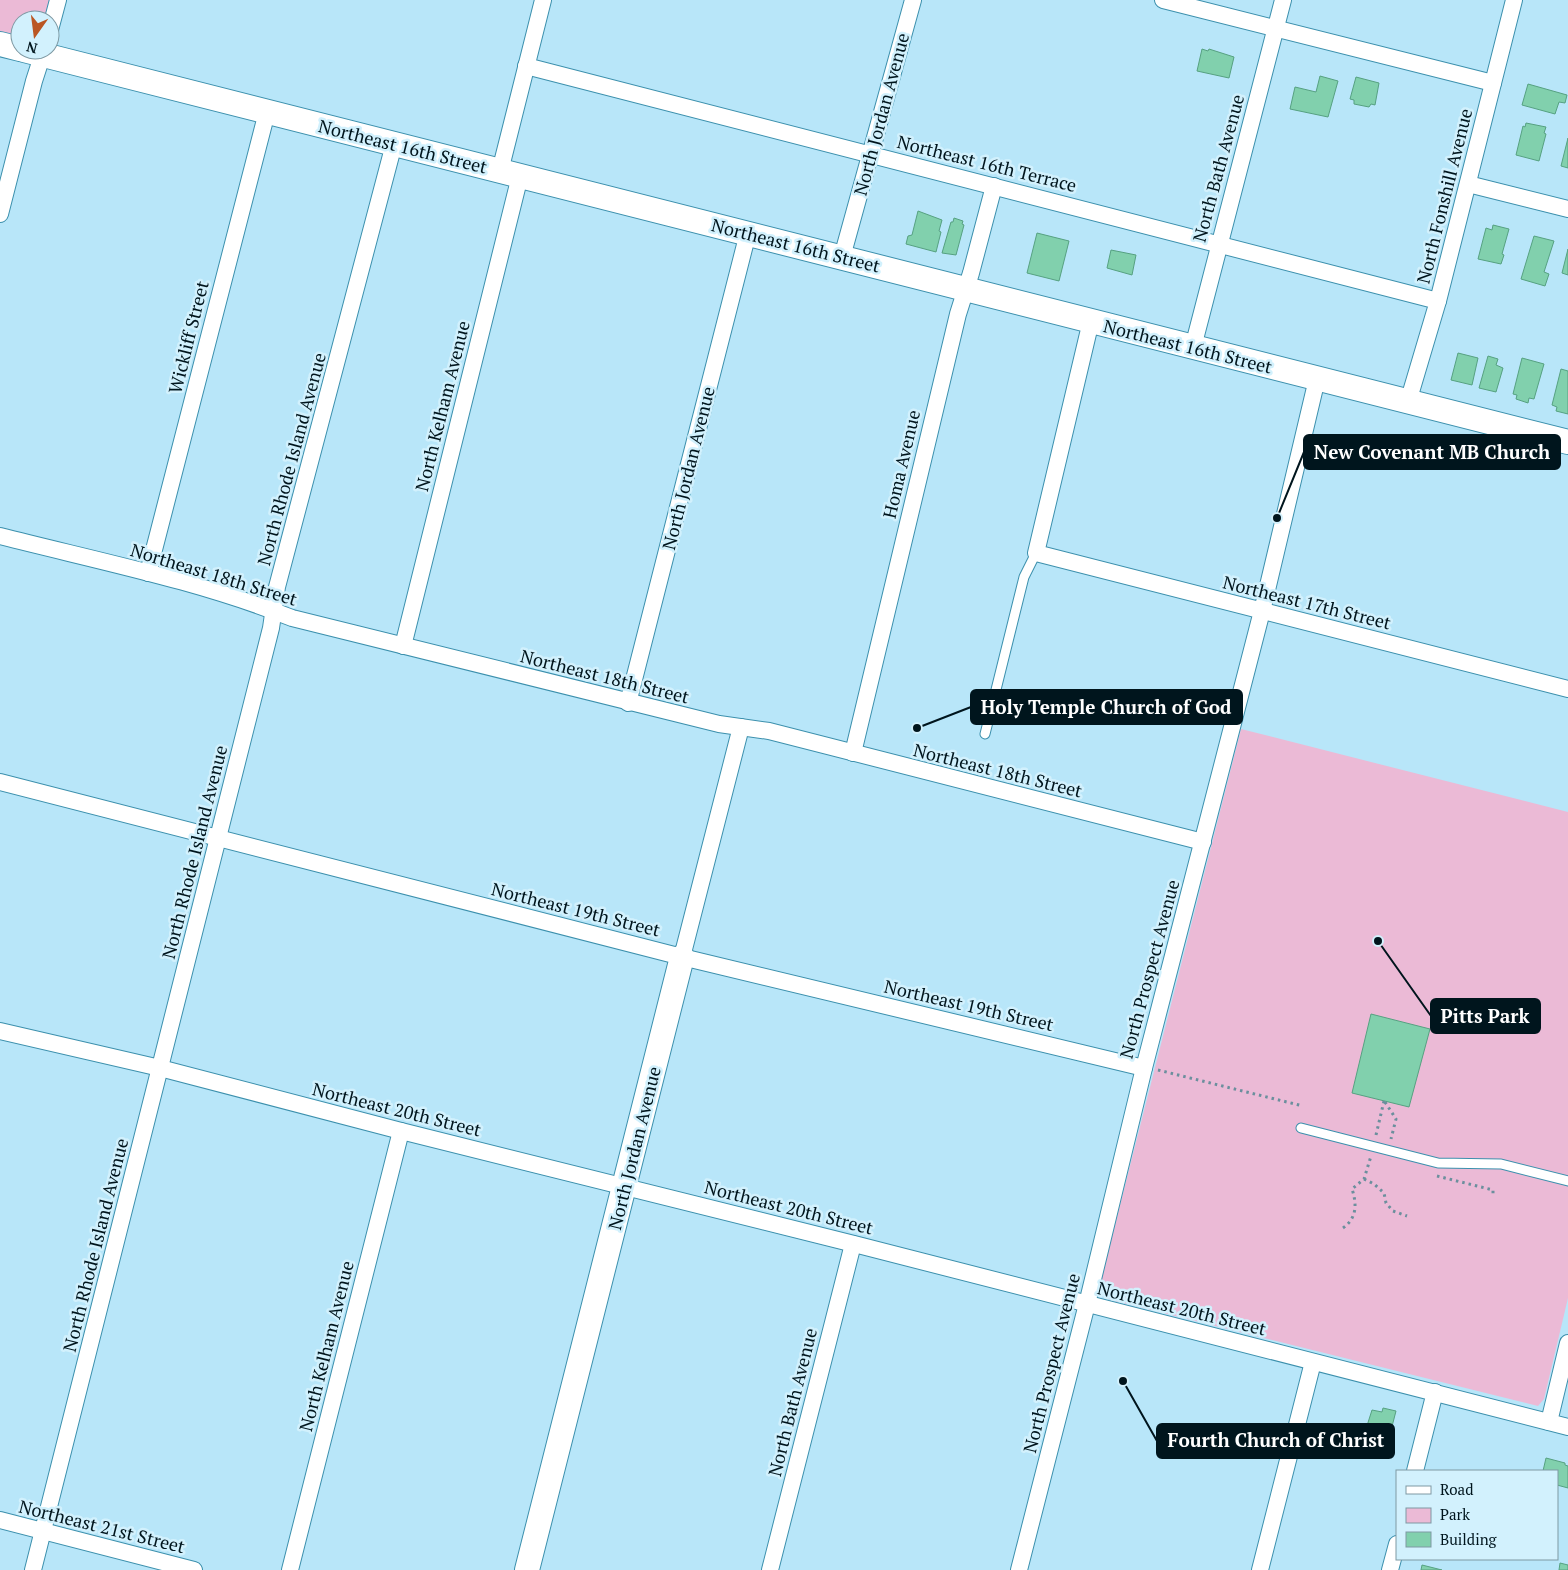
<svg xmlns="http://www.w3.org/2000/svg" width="1568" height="1570" viewBox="0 0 1568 1570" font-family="'PT Serif',serif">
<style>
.green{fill:#ebbad6}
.building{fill:#81d0ad;stroke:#56a181}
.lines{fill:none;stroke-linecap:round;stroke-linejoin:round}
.lane-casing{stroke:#3c90ad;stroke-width:11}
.street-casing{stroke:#3c90ad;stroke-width:18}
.secondary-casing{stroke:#3c90ad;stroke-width:26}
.path{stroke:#6b8f9d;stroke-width:3;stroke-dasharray:2.5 4;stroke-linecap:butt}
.lane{stroke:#fff;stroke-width:9}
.street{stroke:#fff;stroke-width:16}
.secondary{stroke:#fff;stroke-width:24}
.labels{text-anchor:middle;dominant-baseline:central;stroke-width:5;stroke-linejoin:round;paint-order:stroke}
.street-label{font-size:18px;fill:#00151d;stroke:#d2f1fd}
.leader{fill:none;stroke:#00151d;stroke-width:2}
.callout-dot{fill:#00151d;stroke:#d2f1fd;stroke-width:2}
.callout{fill:#00151d;stroke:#00151d;stroke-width:2}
.callout-label{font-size:19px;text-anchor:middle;font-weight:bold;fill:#fff}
</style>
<rect width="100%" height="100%" fill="#b8e6f9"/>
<!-- green -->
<g class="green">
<polygon points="0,0 49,0 45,20 20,20 20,40 0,35"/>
<polygon points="1241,729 1568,812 1568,1298 1544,1399 1538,1406 1111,1300 1100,1293 1100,1284"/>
</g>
<!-- building -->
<g class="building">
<polygon points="1202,49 1208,51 1209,49 1234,57 1229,78 1197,71"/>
<polygon points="1320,76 1338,81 1328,117 1290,109 1295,87 1316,92"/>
<polygon points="1356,77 1379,83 1375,105 1371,104 1369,107 1354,104 1354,100 1350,99"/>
<polygon points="1528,84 1567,95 1565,103 1559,102 1555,114 1522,105"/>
<polygon points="1526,123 1546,127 1544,133 1546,134 1539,161 1516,155 1523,126 1525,127"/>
<polygon points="1568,138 1568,168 1561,166"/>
<polygon points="918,211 942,220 939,231 941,232 936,252 906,244 908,236 912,235"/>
<polygon points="954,218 963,221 962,224 964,225 956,255 942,253 951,222 953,222"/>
<polygon points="1493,225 1509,229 1502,254 1504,255 1501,264 1478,259 1486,228 1492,230"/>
<polygon points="1037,233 1069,241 1059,281 1027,273"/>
<polygon points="1534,236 1554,241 1544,272 1549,274 1545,286 1521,279"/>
<polygon points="1568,249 1568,275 1562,273"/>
<polygon points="1111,250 1136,255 1132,275 1107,268"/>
<polygon points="1458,353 1478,358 1472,385 1451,380"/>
<polygon points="1488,356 1498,359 1496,365 1503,368 1496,392 1479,388"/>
<polygon points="1522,358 1544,364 1534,399 1529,398 1528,403 1516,399 1517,395 1513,394"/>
<polygon points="1561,369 1568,371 1568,414 1556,411 1557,407 1552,405"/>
<polygon points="1371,1014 1430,1029 1409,1107 1352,1093"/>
<polygon points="1383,1408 1396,1411 1389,1438 1393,1438 1390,1448 1380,1446 1379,1450 1359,1444 1362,1432 1365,1432 1372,1410 1382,1412"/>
<polygon points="1546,1458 1565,1463 1565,1465 1568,1466 1568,1488 1557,1485 1557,1471 1543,1471"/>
<polygon points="1560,1563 1568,1565 1568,1570 1559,1570"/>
<polygon points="1422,1565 1442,1570 1421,1570"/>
</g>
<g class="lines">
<!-- lane casing -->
<g class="lane-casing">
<g id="lane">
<polyline points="985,734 1024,577 1036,553"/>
<polyline points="1301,1128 1438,1163 1501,1164 1568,1181"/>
</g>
</g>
<!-- street casing -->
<g class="street-casing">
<g id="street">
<polyline points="1163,0 1493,83"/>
<polyline points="50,30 58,0"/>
<polyline points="526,66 1438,301"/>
<polyline points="500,171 543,0"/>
<polyline points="1468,184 1568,209"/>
<polyline points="0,214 34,81 44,50"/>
<polyline points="842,257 913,0"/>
<polyline points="1091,321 1036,553 1568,689"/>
<polyline points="1193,347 1283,0"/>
<polyline points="1408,402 1438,301 1514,0"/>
<path d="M0,536C98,561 199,581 292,618L719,724L769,731L1203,842"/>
<polyline points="148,573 267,112"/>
<polyline points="403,646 520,176"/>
<polyline points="628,703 748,233"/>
<polyline points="853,753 958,314 971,273 994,186"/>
<polyline points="0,782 682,957 1144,1068"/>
<polyline points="682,957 741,727"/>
<polyline points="0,1031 160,1068 401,1131 858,1245 1568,1427"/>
<polyline points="1549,1422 1568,1343"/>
<polyline points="1415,1471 1435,1392"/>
<polyline points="0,1520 194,1570"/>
<polyline points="33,1570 271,628 277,587 394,144"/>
<polyline points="290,1570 401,1131"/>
<polyline points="770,1570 853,1244"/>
<polyline points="1019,1570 1087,1304 1144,1068 1262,611 1317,379"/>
<polyline points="1260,1570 1313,1362"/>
<polyline points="1390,1570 1397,1544"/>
</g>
</g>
<!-- secondary casing -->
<g class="secondary-casing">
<g id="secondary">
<polyline points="0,44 20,49"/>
<polyline points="24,50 1568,442"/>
<polyline points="527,1570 682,957"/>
</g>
</g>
<!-- path -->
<g class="path">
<polyline points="1158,1070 1303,1106"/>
<polyline points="1385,1102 1396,1119 1391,1139"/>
<polyline points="1376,1135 1384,1101"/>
<polyline points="1437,1176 1493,1190 1493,1194"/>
<polyline points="1364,1179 1374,1184 1384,1193 1386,1203 1393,1211 1407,1216"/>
<path d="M1343,1228C1357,1218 1357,1204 1352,1189L1364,1179L1371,1156"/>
</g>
<!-- lane -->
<use href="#lane" class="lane"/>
<!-- street -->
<use href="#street" class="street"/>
<!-- secondary -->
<use href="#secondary" class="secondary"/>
</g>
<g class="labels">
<!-- street labels -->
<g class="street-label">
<text transform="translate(881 114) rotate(-75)">North Jordan Avenue</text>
<text transform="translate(403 146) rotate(14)">Northeast 16th Street</text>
<text transform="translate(987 163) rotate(14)">Northeast 16th Terrace</text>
<text transform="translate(1218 168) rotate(-75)">North Bath Avenue</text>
<text transform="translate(1444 196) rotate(-76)">North Fonshill Avenue</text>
<text transform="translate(796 245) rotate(14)">Northeast 16th Street</text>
<text transform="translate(188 337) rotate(-76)">Wickliff Street</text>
<text transform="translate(1188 346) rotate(14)">Northeast 16th Street</text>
<text transform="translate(442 406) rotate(-76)">North Kelham Avenue</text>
<text transform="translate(291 459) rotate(-75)">North Rhode Island Avenue</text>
<text transform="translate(901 464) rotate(-77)">Homa Avenue</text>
<text transform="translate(688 468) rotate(-76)">North Jordan Avenue</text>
<text transform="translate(214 574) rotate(17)">Northeast 18th Street</text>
<text transform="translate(1307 602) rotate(14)">Northeast 17th Street</text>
<text transform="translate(605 676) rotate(14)">Northeast 18th Street</text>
<text transform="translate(998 770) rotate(14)">Northeast 18th Street</text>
<text transform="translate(194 852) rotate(-76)">North Rhode Island Avenue</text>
<text transform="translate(576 909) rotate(14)">Northeast 19th Street</text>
<text transform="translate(1149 969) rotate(-75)">North Prospect Avenue</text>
<text transform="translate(969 1005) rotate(13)">Northeast 19th Street</text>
<text transform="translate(397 1109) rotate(14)">Northeast 20th Street</text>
<text transform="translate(634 1148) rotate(-76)">North Jordan Avenue</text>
<text transform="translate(789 1207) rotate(14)">Northeast 20th Street</text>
<text transform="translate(95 1245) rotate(-76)">North Rhode Island Avenue</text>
<text transform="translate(1182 1308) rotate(14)">Northeast 20th Street</text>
<text transform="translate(326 1346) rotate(-76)">North Kelham Avenue</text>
<text transform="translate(1051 1363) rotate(-76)">North Prospect Avenue</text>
<text transform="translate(792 1402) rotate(-76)">North Bath Avenue</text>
<text transform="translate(102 1526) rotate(14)">Northeast 21st Street</text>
</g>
</g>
<!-- callouts -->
<path class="leader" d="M1277 518L1304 452M917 728L971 707M1378 941L1431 1016M1123 1381L1157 1441"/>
<g class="callout-dot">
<circle cx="1277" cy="518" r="5"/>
<circle cx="917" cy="728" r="5"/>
<circle cx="1378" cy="941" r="5"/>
<circle cx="1123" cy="1381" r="5"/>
</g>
<g class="callout">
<rect x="1304" y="435" width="256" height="34" rx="5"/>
<rect x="971" y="690" width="271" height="34" rx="5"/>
<rect x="1431" y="999" width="109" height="34" rx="5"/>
<rect x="1157" y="1424" width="237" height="34" rx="5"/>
</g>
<g class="callout-label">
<text x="1432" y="459">New Covenant MB Church</text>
<text x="1106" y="714">Holy Temple Church of God</text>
<text x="1485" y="1023">Pitts Park</text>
<text x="1276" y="1447">Fourth Church of Christ</text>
</g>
<!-- legend -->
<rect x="1396" y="1470" width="162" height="90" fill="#d2f1fd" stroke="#7e99a3"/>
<rect x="1406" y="1486" width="25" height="8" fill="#ffffff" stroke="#7e99a3"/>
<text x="1440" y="1495" font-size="15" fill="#00151d">Road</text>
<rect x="1406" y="1508" width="25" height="15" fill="#ebbad6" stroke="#7e99a3"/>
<text x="1440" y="1520" font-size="15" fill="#00151d">Park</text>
<rect x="1406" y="1532" width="25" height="15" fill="#81d0ad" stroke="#7e99a3"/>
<text x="1440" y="1545" font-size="15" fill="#00151d">Building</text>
<!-- north arrow -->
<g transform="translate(35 35) rotate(194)"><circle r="24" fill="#d2f1fd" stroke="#7e99a3"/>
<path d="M0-4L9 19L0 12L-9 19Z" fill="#ba5623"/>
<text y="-8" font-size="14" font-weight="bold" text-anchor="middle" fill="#00151d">N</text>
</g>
</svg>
